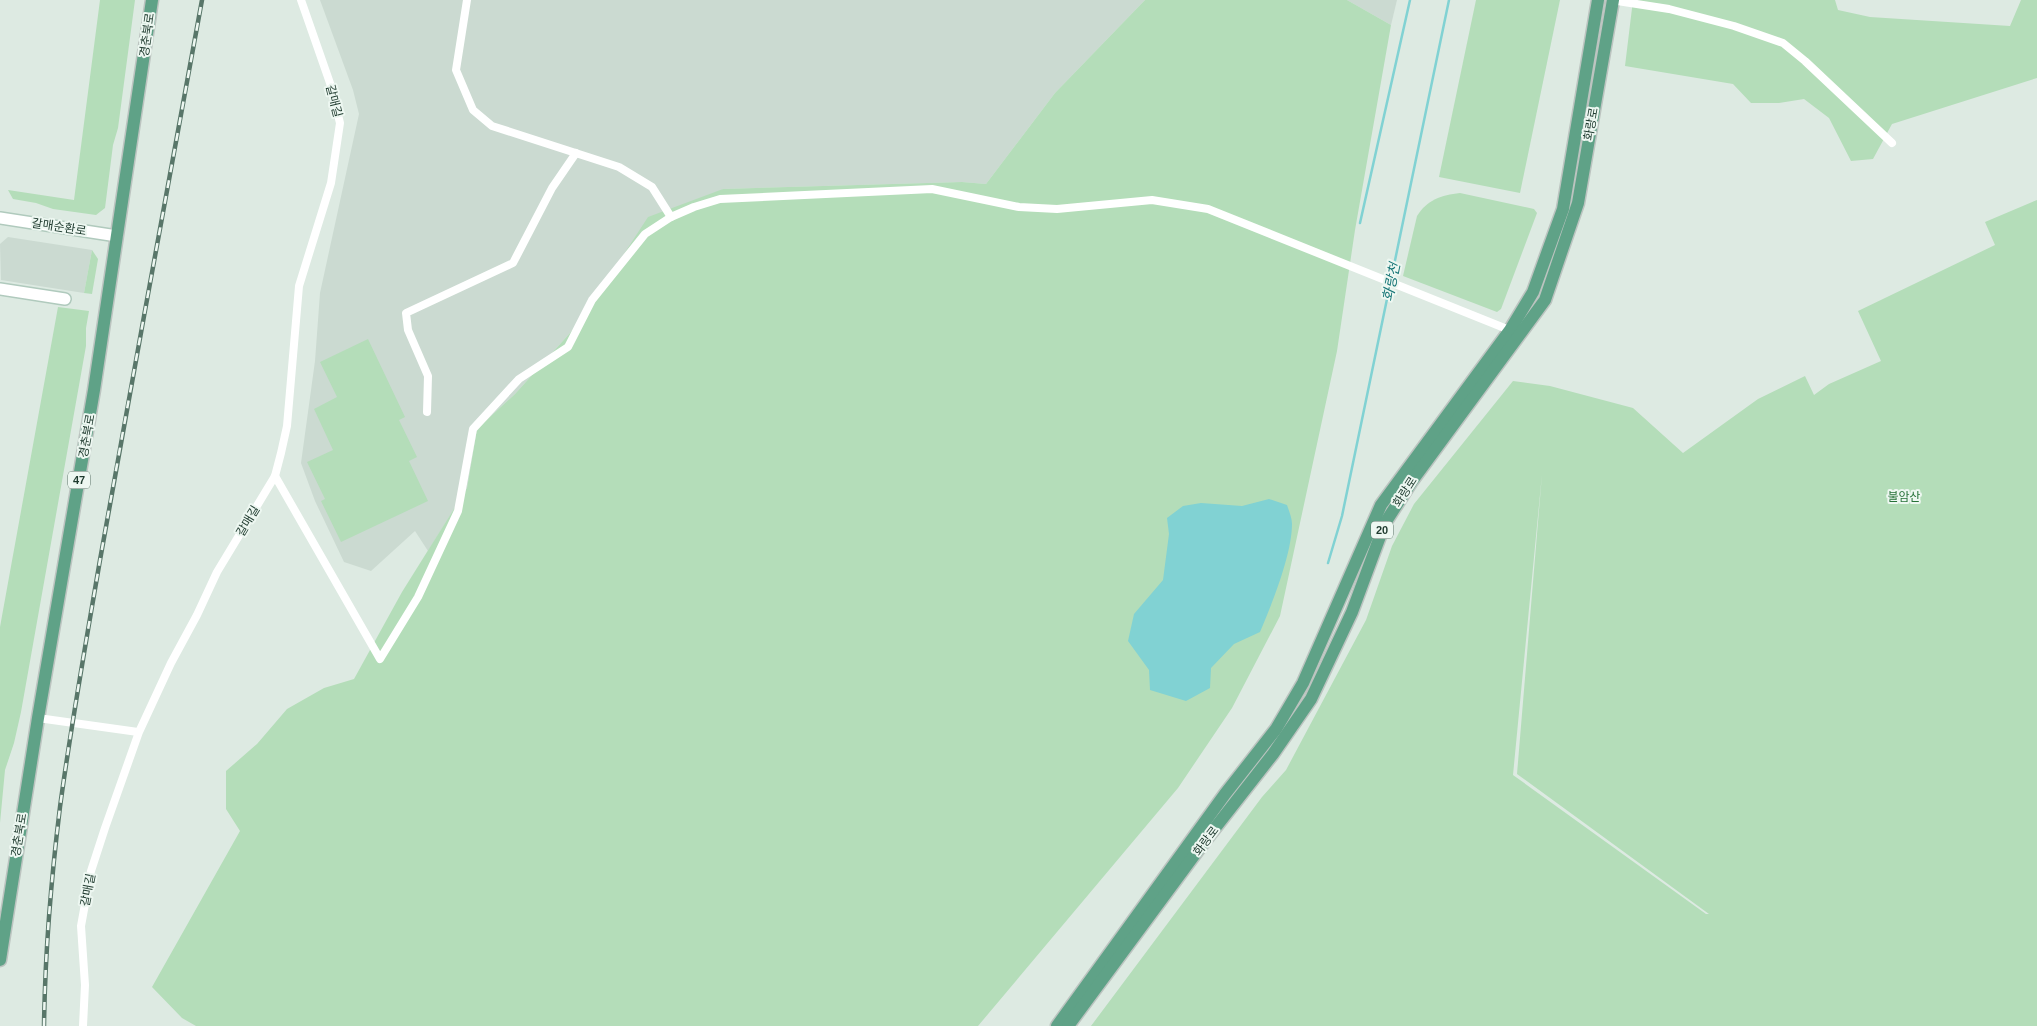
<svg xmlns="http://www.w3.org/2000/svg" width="2037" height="1026" viewBox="0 0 2037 1026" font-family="Helvetica,'Noto Sans KR',sans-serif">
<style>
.built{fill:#cbdad1}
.green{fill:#b4ddb9;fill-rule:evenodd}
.water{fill:#81d2d3}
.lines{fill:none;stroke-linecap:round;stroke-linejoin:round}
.stream{stroke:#81d2d3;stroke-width:2.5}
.secondary-casing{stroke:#b0cabd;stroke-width:14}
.primary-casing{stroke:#bcc4c0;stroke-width:15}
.street{stroke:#fff;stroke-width:8}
.secondary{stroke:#fff;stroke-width:11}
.primary{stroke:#5fa287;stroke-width:12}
.rail-casing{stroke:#587669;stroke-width:4.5}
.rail{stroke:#edf7f1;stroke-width:2.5;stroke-dasharray:8;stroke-linecap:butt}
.labels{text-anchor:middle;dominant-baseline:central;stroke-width:4;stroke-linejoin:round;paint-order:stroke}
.shield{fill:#edf7f1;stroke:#5c7368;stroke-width:1}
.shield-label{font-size:11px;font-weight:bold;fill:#1e3a2e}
.street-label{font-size:12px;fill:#1e3a2e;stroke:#edf7f1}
.park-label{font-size:12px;fill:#277239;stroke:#edf7f1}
.water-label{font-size:14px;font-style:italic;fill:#177677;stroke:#edf7f1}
</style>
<rect width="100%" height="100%" fill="#ddeae2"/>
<!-- built -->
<g class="built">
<polygon points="320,0 1145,0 1055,93 986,184 962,182 723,189 596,297 570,333 515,394 477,429 467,488 428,551 415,531 371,571 344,562 315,501 301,463 315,361 320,293 359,114 353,90"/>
<polygon points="1347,0 1397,0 1391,25"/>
<polygon points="8,237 92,250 84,293 1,280 0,244"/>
</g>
<!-- green -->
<g class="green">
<polygon points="100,0 135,0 118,128 113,145 105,208 96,215 53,209 36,203 13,199 8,190 74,200"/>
<polygon points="1145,0 1347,0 1391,25 1355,230 1337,351 1280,616 1232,708 1178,788 978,1026 196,1026 182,1018 152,987 240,831 226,809 226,771 257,744 287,709 324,688 354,679 402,592 467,488 477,429 515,394 570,333 596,297 648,217 723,189 962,182 986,184 1055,93"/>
<polygon points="1476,0 1560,0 1520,193 1439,177"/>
<polygon points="1633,0 1835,0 1838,10 1870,17 2010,26 2021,0 2037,0 2037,78 1892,124 1873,159 1851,161 1829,118 1804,99 1779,103 1751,103 1733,84 1625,66"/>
<path d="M1460,193L1534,209L1537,213L1501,309L1497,312L1403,276L1417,216C1427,200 1441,195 1460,193Z"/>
<path d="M2037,200V1026H1091L1262,797L1286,770L1366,620L1392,546L1414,504L1513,381L1550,386L1633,408L1683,453L1758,399L1805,376L1814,395L1829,384L1881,361L1858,311L1995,245L1985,222ZM1542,474L1517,774L1709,914H1706L1513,775Z"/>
<polygon points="92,250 98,259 92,294 84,293"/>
<polygon points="58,307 89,311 86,328 86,346 21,712 14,743 5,770 0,823 0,627"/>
<polygon points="368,339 405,417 399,420 417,457 409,461 428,501 341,542 321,501 325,499 307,462 333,450 314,409 337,397 320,362"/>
</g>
<!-- water -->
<path class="water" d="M1269,499L1287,505C1289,511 1292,518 1292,524C1292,554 1272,604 1260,632L1234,644L1211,668L1210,688L1186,701L1150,690L1149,670L1128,641L1134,614L1163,580L1169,534L1167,518L1183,506L1201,503L1242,506Z"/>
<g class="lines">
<!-- stream -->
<g class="stream">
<polyline points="1360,223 1410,0"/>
<polyline points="1328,563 1342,516 1449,0"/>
</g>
<!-- secondary casing -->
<g class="secondary-casing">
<g id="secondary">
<polyline points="0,218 117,236"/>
<polyline points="0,289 65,299"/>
</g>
</g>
<!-- primary casing -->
<g class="primary-casing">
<g id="primary">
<polyline points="0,960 38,718 94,390 152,0"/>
<polyline points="1057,1026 1225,794 1276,729 1303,683 1381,505 1510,330 1533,292 1563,209 1598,0"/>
<polyline points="1068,1026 1204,842 1273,754 1311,699 1352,612 1385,523 1412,481 1545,300 1578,203 1613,0"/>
</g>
</g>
<!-- street -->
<g class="street">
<polyline points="467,0 456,70 473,110 492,126 619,167 652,187 671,217"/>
<polyline points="1611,0 1669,9 1734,26 1783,43 1805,61 1892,143"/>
<polyline points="427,412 428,376 408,330 406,313 513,263 552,188 576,153"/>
<polyline points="275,476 380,659 418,597 458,511 473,429 519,379 568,347 592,300 645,234 671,217 694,207 720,199 932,189 1019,207 1057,209 1152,200 1208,209 1512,331"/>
<polyline points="38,718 138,732"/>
<polyline points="83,1026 85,985 81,926 91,871 105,828 139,732 171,663 197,615 217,572 275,476 281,453 287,426 299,286 331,183 340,123 330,83 301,0"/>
</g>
<!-- secondary -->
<use href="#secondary" class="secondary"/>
<!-- primary -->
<use href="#primary" class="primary"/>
<!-- rail casing -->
<g class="rail-casing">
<path id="rail" d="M44,1026C45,953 51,880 60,807C71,725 86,642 100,560C133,373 168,187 202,0"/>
</g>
<!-- rail -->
<use href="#rail" class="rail"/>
</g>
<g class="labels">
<!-- shield labels -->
<g class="shield">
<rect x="68" y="471.5" width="22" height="17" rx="4"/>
<rect x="1371" y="521.5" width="22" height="17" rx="4"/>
</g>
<g class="shield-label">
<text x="79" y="480">47</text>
<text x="1382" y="530">20</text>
</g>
<!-- street labels -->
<g class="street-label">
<text transform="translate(147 35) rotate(-82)">경춘북로</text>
<text transform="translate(334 101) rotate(76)">갈매길</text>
<text transform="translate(1591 124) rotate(-80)">화랑로</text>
<text transform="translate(59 227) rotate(9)">갈매순환로</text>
<text transform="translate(87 436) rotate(-80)">경춘북로</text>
<text transform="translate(1405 492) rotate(-57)">화랑로</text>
<text transform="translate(248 521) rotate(-59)">갈매길</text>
<text transform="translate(19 835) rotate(-81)">경춘북로</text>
<text transform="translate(1206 841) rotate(-53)">화랑로</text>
<text transform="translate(88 890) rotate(-79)">갈매길</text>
</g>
<!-- park labels -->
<g class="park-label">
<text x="1904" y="497">불암산</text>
</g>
<!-- water labels -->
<g class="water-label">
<text transform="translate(1391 282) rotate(-78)">화랑천</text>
</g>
</g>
</svg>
